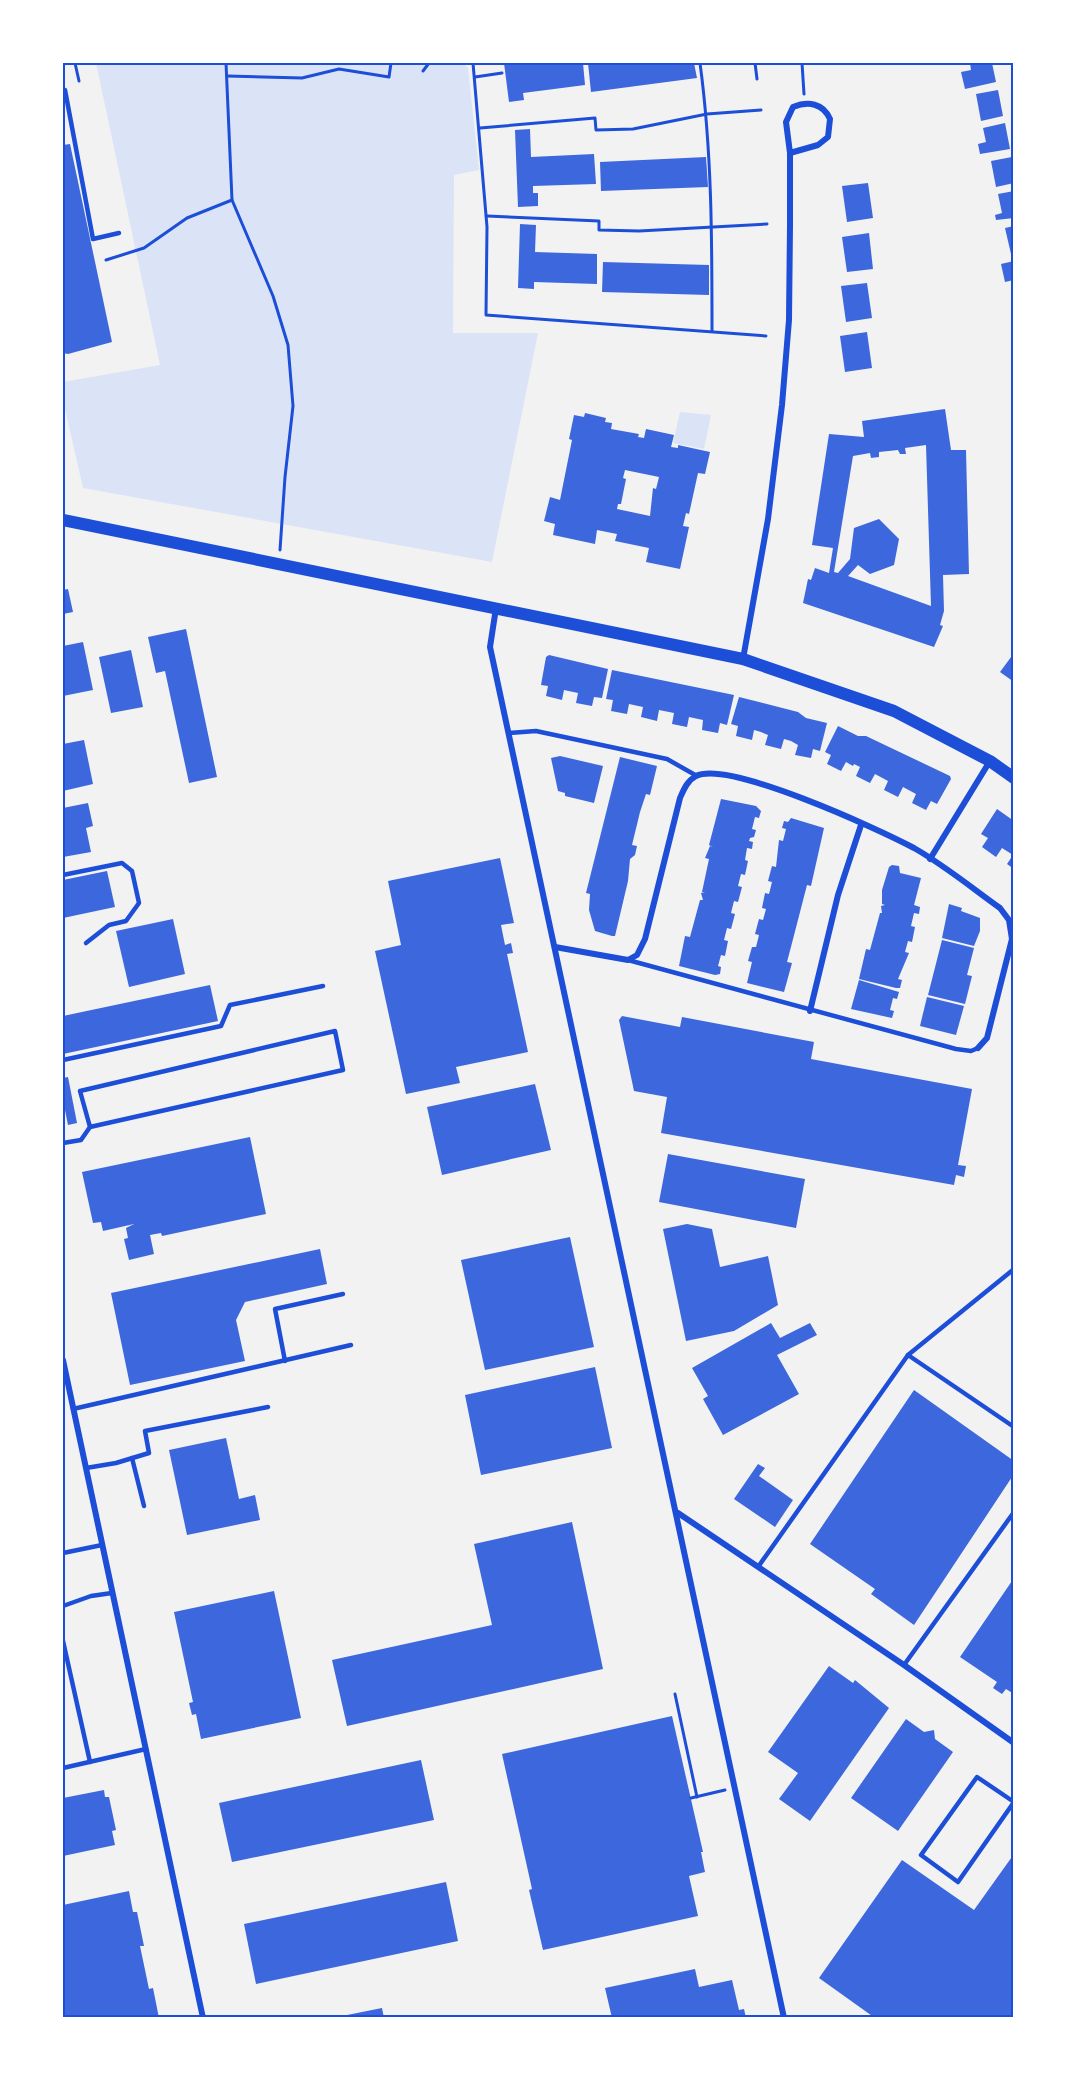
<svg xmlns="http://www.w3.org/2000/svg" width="1077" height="2081" viewBox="0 0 1077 2081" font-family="'Public Sans',sans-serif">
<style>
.green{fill:#dbe4f7}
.building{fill:#3d67dc;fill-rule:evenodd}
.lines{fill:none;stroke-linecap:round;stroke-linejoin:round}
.path{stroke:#1d4ed8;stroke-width:3}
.service{stroke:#1d4ed8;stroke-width:4.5}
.minor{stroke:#1d4ed8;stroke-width:6}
.secondary{stroke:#1d4ed8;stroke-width:12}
.neatline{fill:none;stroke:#1d4ed8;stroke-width:2}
</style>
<rect width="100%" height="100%" fill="#f2f2f2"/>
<!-- green -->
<g class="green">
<polygon points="96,63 463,63 468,68 479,170 454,175 453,333 538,333 492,562 83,488 63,400 63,382 160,365"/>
<polygon points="680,412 711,415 704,449 673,443"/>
</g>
<!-- building -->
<g class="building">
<polygon points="504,63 583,63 585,85 523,93 524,100 509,102"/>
<polygon points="588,63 694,63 697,78 591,92"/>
<polygon points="970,63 992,63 996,82 965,89 961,72 971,70"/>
<polygon points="998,90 1003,116 981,121 976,94"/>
<polygon points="1005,123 1010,149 980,154 978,144 986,142 983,128"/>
<polygon points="530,129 531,157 594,154 596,184 533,186 533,193 538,193 538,206 518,207 515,130"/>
<polygon points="70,144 112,342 68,354 63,353 63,145"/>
<polygon points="706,157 708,187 601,191 600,162"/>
<polygon points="1012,157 1014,183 996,187 991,161"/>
<polygon points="868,183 873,218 847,222 842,186"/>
<polygon points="1014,191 1014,218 996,220 995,215 1002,213 998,194"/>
<polygon points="520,224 536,225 535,252 597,254 597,284 534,282 534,289 518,288"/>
<polygon points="1014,226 1014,253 1011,254 1005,228"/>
<polygon points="869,233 873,269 847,272 842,237"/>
<polygon points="1014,261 1014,280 1005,282 1001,264"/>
<polygon points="603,262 709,265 709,295 602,292"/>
<polygon points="867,283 872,318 846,322 841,286"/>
<polygon points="867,332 872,368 845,372 840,336"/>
<path d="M945,409L951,450H966L969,574L943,575L944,611L940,625L943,626L934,647L803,603L808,579L811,580L815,568L829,573L833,548L812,545L829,434L864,437L862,421ZM926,445L931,606L848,576L858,565L870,574L894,565L899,539L879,519L854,528L850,559L838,573L834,572L853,456L870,453L871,458L879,457V452L898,450L900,454H906L905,448Z"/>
<path d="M585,413L606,418L605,422L612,423L611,429L639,434L638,437L644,438L646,429L674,435L671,447L678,448V445L710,452L705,474L698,473L689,514L686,513L683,526L689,527L680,569L646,562L649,548L615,541L617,534L597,530L595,544L553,535L555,524L544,521L550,497L560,500L572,440L569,439L574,415L584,417ZM625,470L659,477L656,489L653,488L650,516L617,509L618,504H621L626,479L623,478Z"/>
<polygon points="68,589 73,612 63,614 63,590"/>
<polygon points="186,629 217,777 189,783 165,671 156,673 148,637"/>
<polygon points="83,642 93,690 63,696 63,646"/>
<polygon points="131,650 143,707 111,713 99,657"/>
<polygon points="1014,653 1014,682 1000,672"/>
<polygon points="549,655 608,669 602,698 594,697 592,706 576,703 578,693 564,690 562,700 546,696 548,686 541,685 546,657"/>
<polygon points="612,670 734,695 727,725 720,723 718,733 702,730 703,720 689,717 687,727 672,724 674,713 659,710 657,721 641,717 643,707 629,704 627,714 611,711 613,700 606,699"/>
<polygon points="739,697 798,712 806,718 827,723 820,751 813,749 811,758 795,755 798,745 791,741 784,739 781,749 765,745 768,735 761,732 754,730 752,740 736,736 738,726 731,724"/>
<polygon points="838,726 858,736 866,736 950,776 951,779 937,804 931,801 926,810 912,803 916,794 903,787 898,797 884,790 888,781 875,774 870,783 856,776 860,767 854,764 853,766 846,762 841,771 827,764 831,755 825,752"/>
<polygon points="84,740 93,784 63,791 63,744"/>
<polygon points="560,756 603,766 594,803 565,796 565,793 558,791 551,758"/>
<polygon points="620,757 657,766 650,795 646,794 640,812 632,845 637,846 635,855 630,859 628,881 615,936 612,936 595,931 589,910 590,894 586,893"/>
<polygon points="721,799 756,806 761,811 759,818 755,817 752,829 756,830 754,837 750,838 749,841 753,842 752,849 747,848 745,860 748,861 745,875 741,874 738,886 742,887 738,902 734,901 731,913 735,914 731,929 727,928 724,940 728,941 725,956 721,955 718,966 721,967 720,974 715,975 679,966 685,936 690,937 700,900 703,900 701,893 705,892 702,892 709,859 705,858 710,846 713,847 709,845"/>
<polygon points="88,803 93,826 86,828 91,852 63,857 63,808"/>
<polygon points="997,809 1014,821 1014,869 1007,864 1013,855 1002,848 996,857 982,847 988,838 981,834"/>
<polygon points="791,818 824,828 811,886 807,885 792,943 787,962 792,963 784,992 747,983 752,962 748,961 752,947 756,947 759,935 755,934 759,919 763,920 766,909 762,908 765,893 769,894 772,882 768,881 772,866 776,867 779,840 783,841 786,829 782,828 784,821 788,822"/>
<polygon points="500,858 514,923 501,925 505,945 511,943 513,953 507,954 528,1052 456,1067 460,1083 406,1094 375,951 401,945 388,881"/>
<polygon points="892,865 899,866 900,873 921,878 914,905 920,907 919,914 914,913 911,926 915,927 912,942 908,941 905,952 909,953 898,979 902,980 900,988 896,988 859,979 866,949 870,950 880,913 882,913 881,906 885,905 882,904 882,890 889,867"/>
<polygon points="107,871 115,907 63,918 63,880"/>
<polygon points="949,904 962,908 961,911 980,918 980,931 974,946 942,938"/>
<polygon points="173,919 185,974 129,987 116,931"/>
<polygon points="942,940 974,948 967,975 972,976 965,1004 928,995"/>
<polygon points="859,980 899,992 897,999 893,998 890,1010 894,1011 892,1018 851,1009"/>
<polygon points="210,985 218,1021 63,1054 63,1016"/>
<polygon points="927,997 964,1006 956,1035 920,1026"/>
<polygon points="622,1016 680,1027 682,1017 814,1042 811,1059 972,1089 958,1165 966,1166 964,1177 956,1175 954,1185 661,1133 667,1097 634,1091 619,1020"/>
<polygon points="68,1077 77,1123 68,1125 63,1100 63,1078"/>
<polygon points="535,1084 551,1150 442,1175 427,1107"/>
<polygon points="250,1137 266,1214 162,1236 161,1233 150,1235 154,1254 129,1260 124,1239 128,1238 126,1228 134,1224 103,1231 101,1222 93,1223 82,1172"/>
<polygon points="668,1154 805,1179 796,1228 659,1202"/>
<polygon points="687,1224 712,1229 720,1267 768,1256 778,1305 734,1331 686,1341 663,1229"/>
<polygon points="570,1237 594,1347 485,1370 461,1260"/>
<polygon points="320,1249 327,1284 245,1302 236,1320 245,1361 130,1385 111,1293"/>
<polygon points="771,1323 780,1338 810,1323 817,1335 777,1355 799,1394 723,1435 703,1399 708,1396 692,1368"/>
<polygon points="595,1367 612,1448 481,1475 465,1395"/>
<polygon points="914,1390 1014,1461 1014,1474 914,1625 871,1594 875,1589 810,1544"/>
<polygon points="226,1438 239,1499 255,1495 260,1520 187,1535 169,1450"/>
<polygon points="758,1464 765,1468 759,1476 793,1500 775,1527 734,1499"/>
<polygon points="572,1522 603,1669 347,1726 332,1660 492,1625 474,1544"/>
<polygon points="1014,1578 1014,1694 1006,1689 1002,1694 993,1688 997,1682 960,1657"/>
<polygon points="274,1591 301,1718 201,1739 196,1714 192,1715 189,1703 193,1702 174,1612"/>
<polygon points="829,1666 853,1683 855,1680 889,1708 810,1821 779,1799 798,1773 768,1752"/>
<polygon points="672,1716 703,1852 701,1852 705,1872 689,1876 698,1916 543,1950 529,1890 532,1889 502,1754"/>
<polygon points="906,1719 924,1732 934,1730 935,1739 953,1752 898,1831 851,1798"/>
<polygon points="421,1760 434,1820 232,1862 219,1803"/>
<polygon points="104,1790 105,1797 109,1797 116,1830 112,1831 115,1845 63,1856 63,1798"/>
<polygon points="1014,1854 1014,2018 875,2018 819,1978 902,1860 974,1910"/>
<polygon points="446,1882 458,1941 256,1984 244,1924"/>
<polygon points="129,1891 133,1912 137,1912 144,1946 140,1946 149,1989 153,1988 159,2018 63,2018 63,1905"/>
<polygon points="695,1969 699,1987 732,1980 739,2010 744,2009 746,2018 612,2018 605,1988"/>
<polygon points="382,2008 384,2018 337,2018 337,2017"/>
</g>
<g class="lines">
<!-- path -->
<g class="path">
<polyline points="75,63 79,81"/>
<polyline points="226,63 232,200 273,296 288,345 293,406 285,477 280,550"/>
<polyline points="473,63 487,227 486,315 766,336"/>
<path d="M700,63C712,152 712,241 712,331"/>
<polyline points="755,63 757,79"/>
<polyline points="802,63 804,94"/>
<polyline points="423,71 429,63"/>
<polyline points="227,76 302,78 339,69 389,77 391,63"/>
<polyline points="475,77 502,73"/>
<polyline points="480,128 595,118 596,130 633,129 707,114 761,110"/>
<polyline points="487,216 599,221 599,230 639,231 767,224"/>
<polyline points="106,260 144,248 187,218 232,200"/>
<polyline points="675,1694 697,1797"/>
<polyline points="691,1798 725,1790"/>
</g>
<!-- service -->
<g class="service">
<polyline points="65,90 93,239 119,233"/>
<polyline points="509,733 536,731 667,759 697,776"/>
<polyline points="63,875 122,863 132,871 139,903 126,921 109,925 86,943"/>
<polyline points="628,960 956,1049 971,1051 978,1048"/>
<polygon points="335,1031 343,1070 90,1127 80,1091"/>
<polyline points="63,1060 221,1026 230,1005 323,986"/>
<polyline points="63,1143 81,1140 90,1127"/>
<polyline points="908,1355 1014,1269"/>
<polyline points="285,1361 275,1309 343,1294"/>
<polyline points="73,1409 351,1345"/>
<polyline points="132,1458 144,1506"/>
<polyline points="86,1468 116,1463 149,1453 145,1431 268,1407"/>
<polyline points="63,1553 102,1545"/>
<polyline points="758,1567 908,1355 1014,1427"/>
<polyline points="63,1606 91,1596 112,1593"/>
<polyline points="63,1641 90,1762"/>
<polyline points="904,1665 1014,1512"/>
<polyline points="63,1768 146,1749"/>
<polyline points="1014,1802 977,1777 921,1855 958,1882 1014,1802 1014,1801"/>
</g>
<!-- minor -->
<g class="minor">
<polyline points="496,608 490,647 784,2018"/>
<path d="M743,659L768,519L782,405L789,320L790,225V153L786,122L793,107C808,101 823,103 830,119L828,137L818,145L790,153"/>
<polyline points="930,859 990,761"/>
<path d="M555,947L628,960L637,955L645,939L680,798C684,789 687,781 696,776C729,760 878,829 914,848C944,865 972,888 1000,908L1009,920L1012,939L987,1038L978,1048"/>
<polyline points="810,1011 838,895 861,825"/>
<polyline points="63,1360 203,2018"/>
<polyline points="678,1513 904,1665 1014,1743"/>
</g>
<!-- secondary -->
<polyline class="secondary" points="63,520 743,659 894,711 990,761 1014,778"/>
</g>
<!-- border -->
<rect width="1077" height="2081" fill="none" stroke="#ffffff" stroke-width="129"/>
<rect x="64" y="64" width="948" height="1952" class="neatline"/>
</svg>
